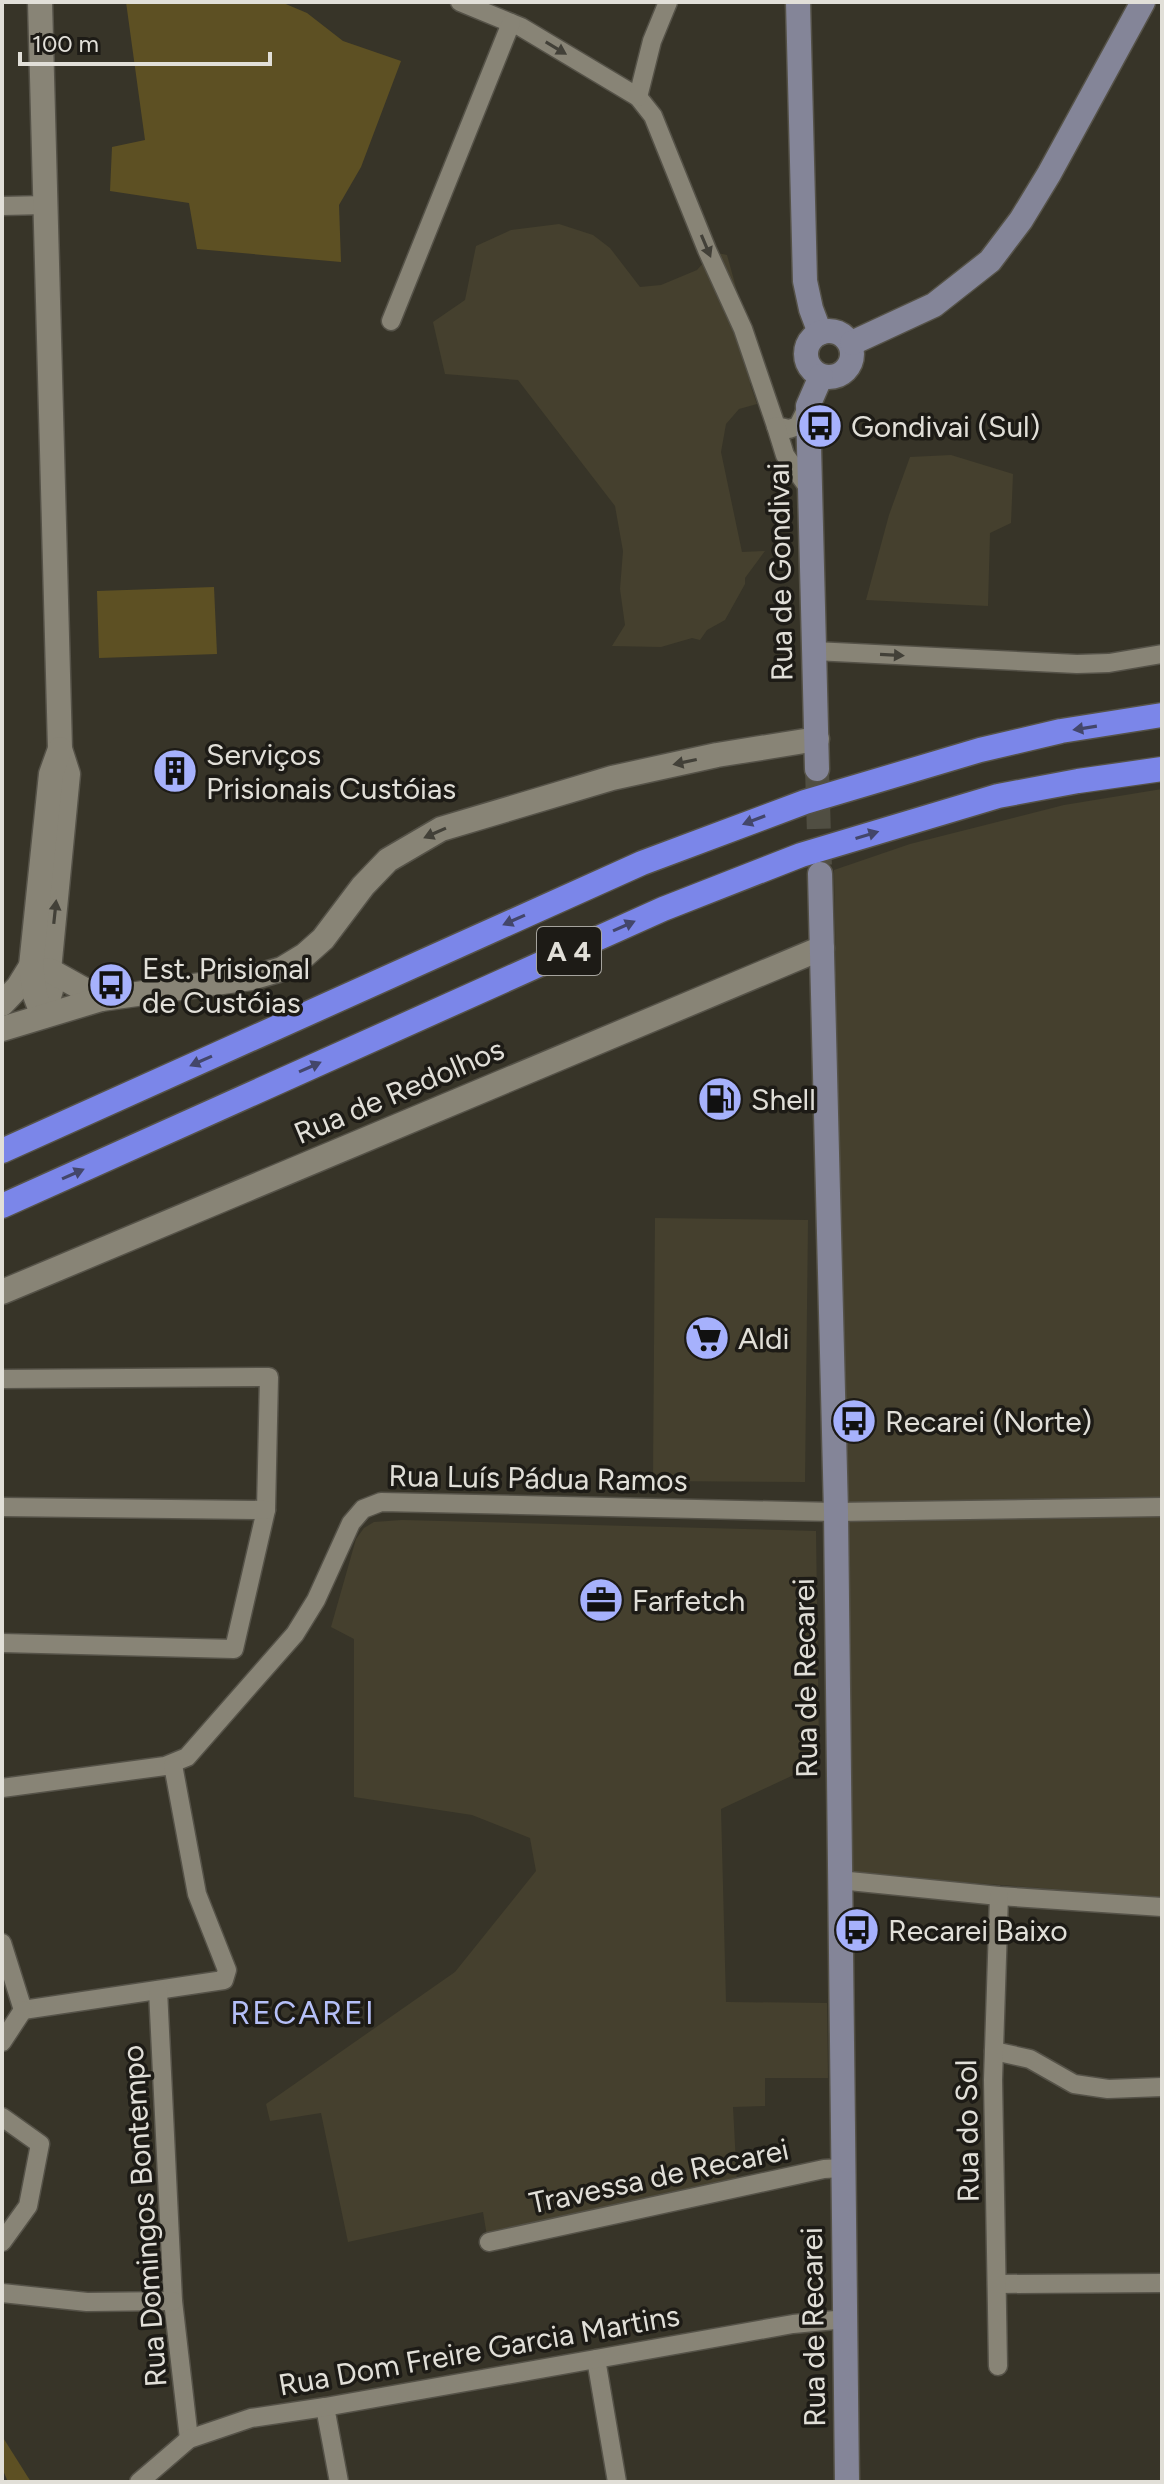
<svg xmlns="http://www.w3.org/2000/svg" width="1164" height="2484" viewBox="0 0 1164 2484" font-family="Figtree,sans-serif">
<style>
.built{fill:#45402e}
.green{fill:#5d5023}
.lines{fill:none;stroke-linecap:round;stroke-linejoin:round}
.secondary-tunnel{stroke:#504e42;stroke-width:24;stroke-dasharray:24 12;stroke-linecap:butt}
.minor-casing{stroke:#555248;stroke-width:21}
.tertiary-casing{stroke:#555248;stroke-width:27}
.secondary-casing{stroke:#555248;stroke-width:27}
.motorway-casing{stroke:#555248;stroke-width:27}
.minor{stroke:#888476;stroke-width:18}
.tertiary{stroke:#888476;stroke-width:24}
.secondary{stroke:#848598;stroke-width:24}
.motorway{stroke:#7b86e9;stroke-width:24}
.oneway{fill:#424038}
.oneway2{fill:#43466a}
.labels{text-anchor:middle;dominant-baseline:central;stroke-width:7;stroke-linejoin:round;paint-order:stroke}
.shield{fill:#1d1b16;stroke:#a6a49e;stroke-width:2}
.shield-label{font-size:28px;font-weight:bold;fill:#e1dfd8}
.poi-label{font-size:30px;fill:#e1dfd8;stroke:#1d1b16;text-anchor:start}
.street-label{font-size:30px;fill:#e1dfd8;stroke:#1d1b16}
.neighbourhood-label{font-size:32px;letter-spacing:2px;fill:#b5bff7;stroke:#1d1b16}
</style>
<rect width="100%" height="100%" fill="#373428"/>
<!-- built -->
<g class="built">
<polygon points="559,224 593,235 610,248 640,287 661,285 697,270 713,252 727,255 752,345 753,375 750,384 757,404 739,409 726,424 721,452 742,552 765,551 745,578 745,584 725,620 707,630 700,640 692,638 661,647 612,646 625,625 620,589 623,551 615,506 518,380 445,374 433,322 465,300 476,246 511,230"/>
<polygon points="951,455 1013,474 1011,523 990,533 988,606 866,600 889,515 910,457"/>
<polygon points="1162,789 1162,1897 853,1874 834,870 910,844 1064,805"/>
<polygon points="655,1218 808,1220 805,1482 653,1481"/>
<polygon points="402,1520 816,1531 819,1751 800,1772 721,1809 726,2002 827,2003 828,2078 765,2078 765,2106 733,2107 737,2183 487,2236 483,2212 348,2242 321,2113 270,2121 266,2104 455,1972 536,1871 530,1838 472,1815 354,1797 354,1639 331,1627 356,1539 364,1528 374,1522"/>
</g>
<!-- green -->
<g class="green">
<polygon points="126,2 281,2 307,13 343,41 401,61 361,167 339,205 341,262 197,249 189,203 110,191 112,147 145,140"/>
<polygon points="214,587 217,654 99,658 97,591"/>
<polygon points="2,2436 31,2482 8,2482 2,2468"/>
</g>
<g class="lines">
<!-- secondary-tunnel -->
<polyline class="secondary-tunnel" points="817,769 820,868"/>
<!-- minor casing -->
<g class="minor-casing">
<g id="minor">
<polyline points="460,2 521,27 638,97 653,116 707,250 743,329 776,426 789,429 798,426 808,406"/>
<polyline points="638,97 652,41 668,2"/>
<polyline points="2,206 46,205"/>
<polyline points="391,321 511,23"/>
<polyline points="776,426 785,455 810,490"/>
<polyline points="814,651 1077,664 1109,663 1162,654"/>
<polyline points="2,1379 269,1377 266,1510 234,1649 2,1643"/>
<polyline points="2,1507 266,1510"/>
<polyline points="2,1788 165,1766 187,1757 295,1634 316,1600 351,1523 363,1509 381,1502 836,1512 1162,1507"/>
<polyline points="839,1880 999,1896 1162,1907"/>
<polyline points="2,1943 23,2010 224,1980 227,1970 197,1894 173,1765"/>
<polyline points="158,1990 173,2301 189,2439"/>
<polyline points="2,2042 23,2010"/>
<polyline points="994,2051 1030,2059 1074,2084 1108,2089 1162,2087"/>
<polyline points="2,2117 40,2144 28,2206 2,2242"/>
<polyline points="489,2242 824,2169 842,2168"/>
<polyline points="997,2284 1162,2283"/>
<polyline points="2,2293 87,2302 173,2301"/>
<polyline points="596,2359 617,2482"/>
<polyline points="998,2366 993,2080 999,1896"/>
<polyline points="325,2407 339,2482"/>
<polyline points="139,2482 189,2439 251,2418 325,2407 793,2324 846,2319"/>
</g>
</g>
<!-- tertiary casing -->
<g class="tertiary-casing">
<g id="tertiary">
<polyline points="40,2 60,749 68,774 49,970 51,990 43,1016"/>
<polyline points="49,970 101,999"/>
<polyline points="2,1004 18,987 31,966"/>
<polyline points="43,1016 35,995 31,966 51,774 60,749"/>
<polyline points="2,1029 101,999 251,978 282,969 305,955 323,939 363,886 388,860 441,829 612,778 717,755 817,739"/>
<polyline points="2,1292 822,948"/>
</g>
</g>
<!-- secondary casing -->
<g class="secondary-casing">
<g id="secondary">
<polyline points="798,2 805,281 811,309 820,333"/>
<circle cx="829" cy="354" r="23"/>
<polyline points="852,343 934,305 990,261 1021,220 1049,174 1143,2"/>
<polyline points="817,769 808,406 821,376"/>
<polyline points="820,874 836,1512 847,2482"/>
</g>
</g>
<!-- motorway casing -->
<g class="motorway-casing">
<g id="motorway">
<polyline points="2,1151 642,863 805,802 980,750 1061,731 1162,715"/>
<polyline points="2,1206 663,909 801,855 998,796 1078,781 1162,769"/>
</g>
</g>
<!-- minor -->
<use href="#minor" class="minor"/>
<!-- tertiary -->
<use href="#tertiary" class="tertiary"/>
<!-- secondary -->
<use href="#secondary" class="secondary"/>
<!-- motorway -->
<use href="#motorway" class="motorway"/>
</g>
<!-- one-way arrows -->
<defs><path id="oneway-solid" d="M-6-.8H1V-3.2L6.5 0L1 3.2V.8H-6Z" transform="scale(2)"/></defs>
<g class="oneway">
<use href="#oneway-solid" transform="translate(556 48) rotate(31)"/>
<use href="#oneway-solid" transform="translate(706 246) rotate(67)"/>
<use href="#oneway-solid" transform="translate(892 655) rotate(3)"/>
<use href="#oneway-solid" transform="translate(685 762) rotate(168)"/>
<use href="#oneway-solid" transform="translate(435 833) rotate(156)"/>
<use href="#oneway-solid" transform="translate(55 912) rotate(-84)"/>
</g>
<g class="oneway2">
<use href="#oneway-solid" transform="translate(1085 728) rotate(171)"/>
<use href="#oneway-solid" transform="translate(754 820) rotate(159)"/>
<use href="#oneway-solid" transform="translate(867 835) rotate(-17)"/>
<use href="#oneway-solid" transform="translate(514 920) rotate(156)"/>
<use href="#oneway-solid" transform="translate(624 926) rotate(-24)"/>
<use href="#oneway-solid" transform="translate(201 1061) rotate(156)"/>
<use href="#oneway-solid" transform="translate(310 1067) rotate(-24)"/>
<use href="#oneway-solid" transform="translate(73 1174) rotate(-24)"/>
</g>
<!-- icons -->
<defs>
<g id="bus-disc" transform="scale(2.3)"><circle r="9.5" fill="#a6b1fc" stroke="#1d1b16"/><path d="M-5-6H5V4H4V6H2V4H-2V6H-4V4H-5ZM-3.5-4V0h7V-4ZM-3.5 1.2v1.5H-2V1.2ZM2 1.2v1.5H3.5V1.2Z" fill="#111"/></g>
<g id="building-disc" transform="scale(2.3)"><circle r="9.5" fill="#a6b1fc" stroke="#1d1b16"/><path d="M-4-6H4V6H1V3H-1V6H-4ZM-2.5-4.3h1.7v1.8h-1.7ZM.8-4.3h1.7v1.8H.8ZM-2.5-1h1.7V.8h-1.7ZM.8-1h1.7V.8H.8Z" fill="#111"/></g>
<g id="fuel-disc" transform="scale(2.3)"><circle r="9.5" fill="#a6b1fc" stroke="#1d1b16"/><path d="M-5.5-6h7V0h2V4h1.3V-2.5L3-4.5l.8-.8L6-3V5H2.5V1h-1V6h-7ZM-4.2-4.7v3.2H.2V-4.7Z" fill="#111"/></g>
<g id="supermarket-disc" transform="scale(2.3)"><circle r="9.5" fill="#a6b1fc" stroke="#1d1b16"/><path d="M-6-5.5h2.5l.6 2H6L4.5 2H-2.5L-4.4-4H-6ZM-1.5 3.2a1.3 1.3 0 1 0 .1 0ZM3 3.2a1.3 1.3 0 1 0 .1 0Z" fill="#111"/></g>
<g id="office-disc" transform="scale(2.3)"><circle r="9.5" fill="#a6b1fc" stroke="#1d1b16"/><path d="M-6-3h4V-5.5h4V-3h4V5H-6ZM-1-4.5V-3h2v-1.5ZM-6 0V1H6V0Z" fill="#111"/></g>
</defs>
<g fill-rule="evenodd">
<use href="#bus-disc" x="820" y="426"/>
<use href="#building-disc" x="175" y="771"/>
<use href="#bus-disc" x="111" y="985"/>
<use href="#fuel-disc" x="720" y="1099"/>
<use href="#supermarket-disc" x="707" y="1338"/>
<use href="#bus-disc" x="854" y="1421"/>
<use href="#office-disc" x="601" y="1600"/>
<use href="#bus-disc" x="857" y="1930"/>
</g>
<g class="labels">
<!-- shield labels -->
<rect class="shield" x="537" y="927" width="64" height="48" rx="6"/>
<g class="shield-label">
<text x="569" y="951">A 4</text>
</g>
<!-- poi labels -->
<g class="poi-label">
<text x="851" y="426">Gondivai (Sul)</text>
<text x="206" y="754">Serviços<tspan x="206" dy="34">Prisionais Custóias</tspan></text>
<text x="142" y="968">Est. Prisional<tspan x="142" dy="34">de Custóias</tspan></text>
<text x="751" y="1099">Shell</text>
<text x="738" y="1338">Aldi</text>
<text x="885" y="1421">Recarei (Norte)</text>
<text x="632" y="1600">Farfetch</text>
<text x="888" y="1930">Recarei Baixo</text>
</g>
<!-- street labels -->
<g class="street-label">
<text transform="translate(780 572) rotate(-91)">Rua de Gondivai</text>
<text transform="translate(399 1091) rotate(-23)">Rua de Redolhos</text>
<text transform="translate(538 1478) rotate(1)">Rua Luís Pádua Ramos</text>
<text transform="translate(805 1678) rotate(-91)">Rua de Recarei</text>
<text transform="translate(967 2131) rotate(-91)">Rua do Sol</text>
<text transform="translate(659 2176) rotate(-12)">Travessa de Recarei</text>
<text transform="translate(144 2216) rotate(-94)">Rua Domingos Bontempo</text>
<text transform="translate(813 2327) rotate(-91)">Rua de Recarei</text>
<text transform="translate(479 2350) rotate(-10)">Rua Dom Freire Garcia Martins</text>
</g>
<!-- neighbourhood labels -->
<g class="neighbourhood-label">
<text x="303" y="2013">RECAREI</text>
</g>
</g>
<!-- border -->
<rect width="1164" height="2484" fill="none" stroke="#e1dfd8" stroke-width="8"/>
<!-- scale -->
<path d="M20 52v12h250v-12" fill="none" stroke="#e1dfd8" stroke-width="4"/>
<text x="32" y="52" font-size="24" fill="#e1dfd8" stroke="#1d1b16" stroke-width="6" paint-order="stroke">100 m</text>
</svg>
